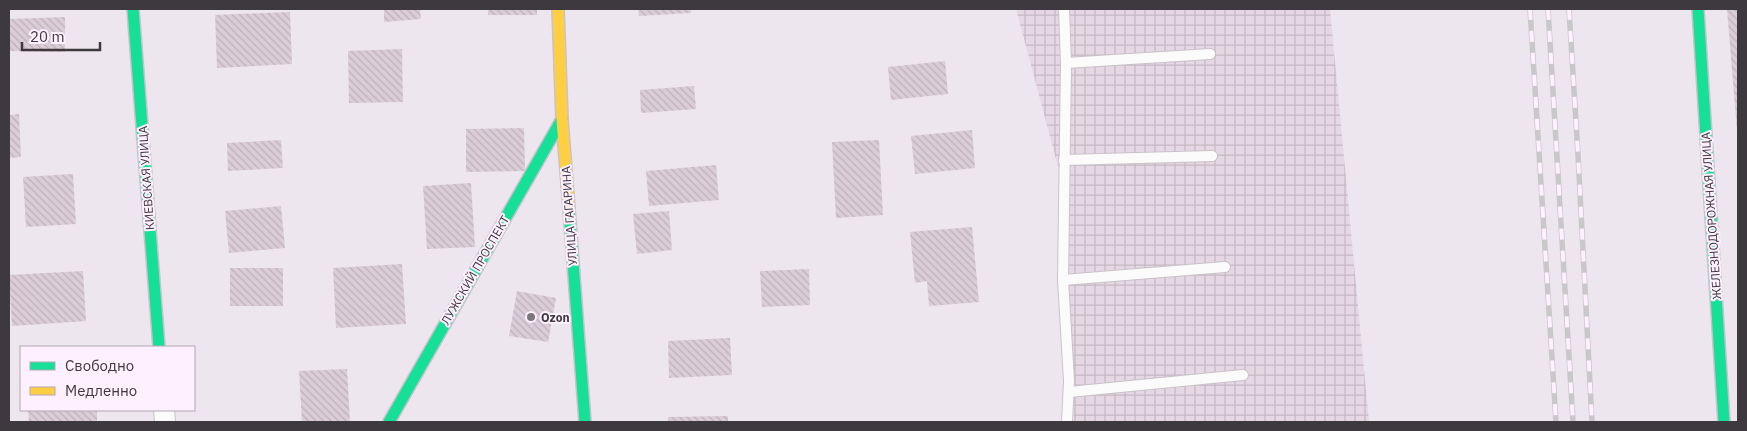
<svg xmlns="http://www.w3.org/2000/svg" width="1747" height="431" viewBox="0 0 1747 431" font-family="'IBM Plex Sans',sans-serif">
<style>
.industrial{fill:url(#industrial-grid)}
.building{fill:url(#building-back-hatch)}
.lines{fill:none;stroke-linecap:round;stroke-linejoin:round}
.lane-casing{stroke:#c9c3c9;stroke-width:12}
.street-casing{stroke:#c9c3c9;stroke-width:22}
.fast-casing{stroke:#c9c3c9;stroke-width:14}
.slow-casing{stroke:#c9c3c9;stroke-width:14}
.lane{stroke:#fcfbfc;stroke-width:10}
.street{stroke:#fcfbfc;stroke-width:20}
.fast{stroke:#16e098;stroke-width:11}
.slow{stroke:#ffcf43;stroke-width:11}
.rail-casing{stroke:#cac7ca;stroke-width:5.5}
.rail{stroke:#fef0ff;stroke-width:4;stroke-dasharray:11;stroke-linecap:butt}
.poi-dot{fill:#7b767c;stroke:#fef0ff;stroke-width:2}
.labels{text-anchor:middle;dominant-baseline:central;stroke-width:4;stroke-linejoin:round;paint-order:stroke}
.street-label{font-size:12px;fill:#3e393f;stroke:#fef0ff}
.poi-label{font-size:12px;font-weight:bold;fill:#3e393f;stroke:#fef0ff;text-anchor:start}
</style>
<defs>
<pattern id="industrial-grid" width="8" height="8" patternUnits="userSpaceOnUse" patternTransform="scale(1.25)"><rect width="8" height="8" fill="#e5d7e3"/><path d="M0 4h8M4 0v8" fill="none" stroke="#c6b9c4"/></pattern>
<pattern id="building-back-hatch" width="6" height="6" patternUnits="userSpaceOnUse" patternTransform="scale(1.25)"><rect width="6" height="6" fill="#dbcdd7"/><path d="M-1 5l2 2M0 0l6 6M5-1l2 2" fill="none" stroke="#bdb1ba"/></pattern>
</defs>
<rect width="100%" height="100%" fill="#ede6ee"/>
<!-- industrial -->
<polygon class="industrial" points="1016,9 1330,9 1369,422 1074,422 1064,189"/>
<!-- building -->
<g class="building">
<polygon points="384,9 420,9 421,19 384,22"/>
<rect x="488" y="9" width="49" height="6"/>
<polygon points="638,9 691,9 691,13 639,16"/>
<polygon points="1727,9 1738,9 1738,131 1737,131"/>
<polygon points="290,12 292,64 217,68 215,15"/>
<polygon points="65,17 65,52 9,51 9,19"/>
<polygon points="402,49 403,102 349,103 348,51"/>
<polygon points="945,61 948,94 891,100 888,67"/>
<polygon points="694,86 696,109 641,113 640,90"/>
<polygon points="19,114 21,157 9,158 9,115"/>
<polygon points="524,128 525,171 466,172 466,129"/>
<polygon points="972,130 975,168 915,174 911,136"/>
<polygon points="281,140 283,168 228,171 227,143"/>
<polygon points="879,140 883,215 836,218 832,142"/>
<polygon points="716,165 719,200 649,206 646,171"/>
<polygon points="73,174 76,224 26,227 23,177"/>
<polygon points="471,183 475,247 427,249 423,186"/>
<polygon points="281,206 285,248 229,253 225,211"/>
<polygon points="669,211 672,250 637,254 633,214"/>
<polygon points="972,227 979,302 929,306 927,281 915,283 910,232"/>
<polygon points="402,264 406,324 336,328 333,268"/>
<rect x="230" y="268" width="53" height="38"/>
<polygon points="809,269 810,305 762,307 760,271"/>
<polygon points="83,271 86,321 12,326 9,275"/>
<polygon points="517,291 556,298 548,342 509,336"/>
<polygon points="730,338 732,375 669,378 668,341"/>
<polygon points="347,369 350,422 302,422 299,371"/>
<polygon points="28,410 97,410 97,422 29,422"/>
<polygon points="728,416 728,422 668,422 668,417"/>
</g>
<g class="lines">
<!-- lane casing -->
<g class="lane-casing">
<g id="lane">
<polyline points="1064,9 1066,63 1063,280 1069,381 1067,422"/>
<polyline points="1066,63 1210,54"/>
<polyline points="1064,160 1212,156"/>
<polyline points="1063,280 1225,267"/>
<polyline points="1069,392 1243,375"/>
</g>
</g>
<!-- street casing -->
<g class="street-casing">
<polyline id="street" points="164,410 165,422"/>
</g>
<!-- fast casing -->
<g class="fast-casing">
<g id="fast">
<polyline points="133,9 159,347"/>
<polyline points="1698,9 1724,422"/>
<polyline points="569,209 585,422"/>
<polyline points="389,422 562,119"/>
</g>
</g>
<!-- slow casing -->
<g class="slow-casing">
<polyline id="slow" points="558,9 562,119 569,209"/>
</g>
<!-- lane -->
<use href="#lane" class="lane"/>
<!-- street -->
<use href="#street" class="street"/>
<!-- fast -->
<use href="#fast" class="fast"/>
<!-- slow -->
<use href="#slow" class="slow"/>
<!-- rail casing -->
<g class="rail-casing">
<g id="rail">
<polyline points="1530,9 1556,422"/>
<polyline points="1548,9 1573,422"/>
<polyline points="1569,9 1578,155 1592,422"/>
</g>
</g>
<!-- rail -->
<use href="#rail" class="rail"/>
</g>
<!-- markers -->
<circle class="poi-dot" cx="531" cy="317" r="5"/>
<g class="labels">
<!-- street labels -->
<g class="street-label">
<text transform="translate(146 178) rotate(-94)">КИЕВСКАЯ УЛИЦА</text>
<text transform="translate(569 216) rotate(-94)">УЛИЦА ГАГАРИНА</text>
<text transform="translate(1711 216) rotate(-94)">ЖЕЛЕЗНОДОРОЖНАЯ УЛИЦА</text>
<text transform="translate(475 270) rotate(-60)">ЛУЖСКИЙ ПРОСПЕКТ</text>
</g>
<!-- poi labels -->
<g class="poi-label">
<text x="541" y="317">Ozon</text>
</g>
</g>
<!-- border -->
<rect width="1747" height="431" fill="none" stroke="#3e393f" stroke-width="20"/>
<!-- legend -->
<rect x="20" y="346" width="175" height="65" fill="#fef0ff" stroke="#b1a7b2"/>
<rect x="30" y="362" width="25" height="8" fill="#16e098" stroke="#b1a7b2"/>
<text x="65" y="371" font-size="15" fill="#3e393f">Свободно</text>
<rect x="30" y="387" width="25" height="8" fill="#ffcf43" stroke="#b1a7b2"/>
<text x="65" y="396" font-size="15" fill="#3e393f">Медленно</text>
<!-- scale -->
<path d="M22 42v8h78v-8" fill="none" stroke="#3e393f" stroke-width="2.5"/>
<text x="30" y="42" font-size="15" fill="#3e393f" stroke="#fef0ff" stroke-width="4" paint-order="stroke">20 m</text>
</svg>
